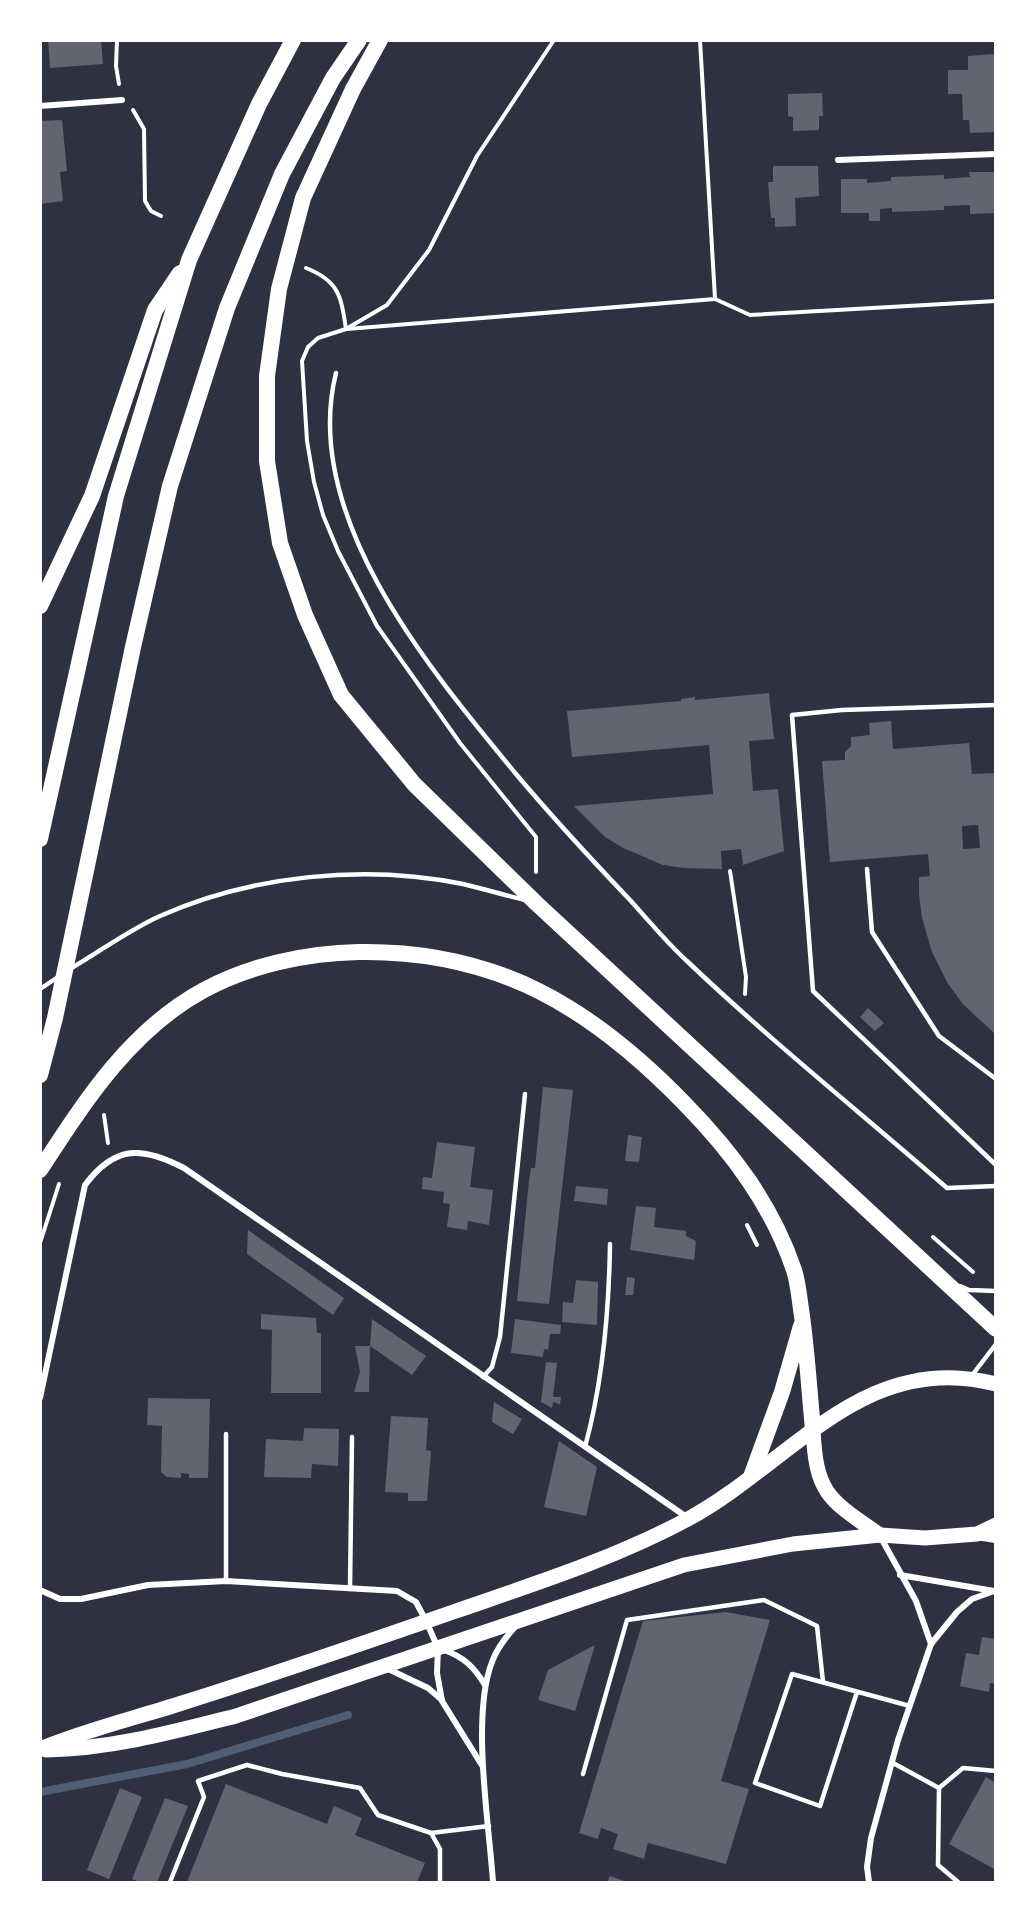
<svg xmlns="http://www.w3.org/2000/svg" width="1036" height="1923" viewBox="0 0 1036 1923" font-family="'Nunito Sans',sans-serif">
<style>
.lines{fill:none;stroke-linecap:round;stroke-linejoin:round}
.stream{stroke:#4f5d75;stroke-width:8}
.building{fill:#626471;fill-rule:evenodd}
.path{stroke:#fff;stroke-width:4}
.service{stroke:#fff;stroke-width:4.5}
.minor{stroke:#fff;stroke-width:6}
.secondary{stroke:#fff;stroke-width:12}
.primary{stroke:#fff;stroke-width:15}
.trunk{stroke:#fff;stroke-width:16}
</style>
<rect width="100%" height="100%" fill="#2d3142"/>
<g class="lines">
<!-- stream -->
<polyline class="stream" points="40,1792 187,1764 348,1715"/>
</g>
<!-- building -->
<g class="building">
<polygon points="48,40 101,40 103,64 50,68"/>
<polygon points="994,54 995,132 970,133 969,120 963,120 962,94 948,94 948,70 968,70 968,56"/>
<polygon points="822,93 823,116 819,116 819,130 793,131 793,117 788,116 788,94"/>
<polygon points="62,120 67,171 60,172 63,201 40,204 40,121"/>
<polygon points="773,166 818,166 819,196 795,198 796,226 775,227 775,218 771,218 768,182 773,182"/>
<polygon points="969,172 996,172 996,213 970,214 970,205 944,206 944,210 892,212 892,208 880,209 880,221 869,221 869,213 841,213 841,179 867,179 867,183 891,181 891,177 944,175 944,179 956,178 970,177"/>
<polygon points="769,693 774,739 749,741 753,791 778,789 784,851 743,865 741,849 721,851 722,869 684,868 663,865 623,848 605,837 574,806 713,794 709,745 572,757 567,711 681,701 681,699 695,697 695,700"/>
<path d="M891,721L893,749L969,743L972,774L996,773V1035L963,1004L948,984L932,952L922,918L919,894V877L930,876L928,854L830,862L822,761L845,760V752L851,746V737L870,735L869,723ZM978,825L980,848L963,849L962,826Z"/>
<polygon points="868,1008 884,1023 875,1031 860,1017"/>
<polygon points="543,1087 573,1090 549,1304 517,1301 529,1181 531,1168 535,1168"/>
<polygon points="628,1135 642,1137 639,1162 625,1161"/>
<polygon points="437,1142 475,1147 470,1187 493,1190 489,1225 468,1221 467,1230 447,1227 450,1204 443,1203 444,1192 422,1189 423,1177 432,1178"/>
<polygon points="576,1186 608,1189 607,1205 574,1201"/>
<polygon points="636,1206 656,1208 654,1227 686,1231 686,1236 696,1241 694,1260 630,1250"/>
<polygon points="248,1230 344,1298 333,1315 247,1254"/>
<polygon points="627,1277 635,1278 633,1295 625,1295"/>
<polygon points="576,1280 598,1282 597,1325 562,1322 563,1302 573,1303"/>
<polygon points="261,1314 316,1318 317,1333 321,1333 321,1393 271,1393 272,1330 261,1329"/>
<polygon points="372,1319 426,1356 412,1375 370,1346"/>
<polygon points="515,1319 561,1325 560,1334 550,1334 548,1350 544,1349 543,1357 511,1353"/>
<polygon points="355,1346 370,1346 369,1392 354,1392 360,1372"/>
<polygon points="546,1362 557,1363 553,1397 561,1397 560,1404 553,1402 552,1408 541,1402"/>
<polygon points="148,1398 210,1399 208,1478 189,1478 189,1474 181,1473 181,1478 167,1477 161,1472 162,1426 147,1425"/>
<polygon points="494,1402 522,1419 513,1434 492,1422"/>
<polygon points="391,1416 428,1418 426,1450 431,1451 427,1501 408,1501 408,1493 385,1492"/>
<polygon points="304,1428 339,1429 338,1466 312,1464 311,1478 264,1477 266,1439 303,1441"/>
<polygon points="559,1441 597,1467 586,1516 544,1507"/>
<polygon points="726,1612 770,1620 721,1781 749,1789 726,1864 648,1843 644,1859 613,1849 618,1834 601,1828 598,1839 579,1833 643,1621"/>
<polygon points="982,1637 996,1639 996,1684 990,1683 989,1692 960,1686 966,1653 979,1655"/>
<polygon points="595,1645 575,1711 538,1700 548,1670"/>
<polygon points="986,1777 996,1783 996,1870 949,1844"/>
<polygon points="226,1784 327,1824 334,1806 362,1818 355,1835 425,1863 417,1882 187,1882"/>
<polygon points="120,1788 142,1797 109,1879 87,1870"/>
<polygon points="165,1798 188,1806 157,1882 140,1882 132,1879"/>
<polygon points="610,1876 627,1882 607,1882"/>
</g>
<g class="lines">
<!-- path -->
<g class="path">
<polyline points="117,40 116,66 119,84"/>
<polyline points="700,40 715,299 750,315 996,301"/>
<polyline points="133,110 144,129 145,201 151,211 161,216"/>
<path d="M306,268C339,281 341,296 346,329"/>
<polyline points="347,329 715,299"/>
<polyline points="730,871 746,977 745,994"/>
<polyline points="536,872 536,837 460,743 377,626 338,551 323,515 314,482 307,441 302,361 308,347 318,338 346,329 387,305 429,250 477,156 554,40"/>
<polyline points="104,1115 108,1143"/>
<polyline points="747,1225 757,1245"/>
<polyline points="933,1237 973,1272"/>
<polyline points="40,1243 59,1184"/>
</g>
<!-- service -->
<g class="service">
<path d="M336,373C300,517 432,672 516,774C553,818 591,859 630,900C649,921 667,943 688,962C771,1041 861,1113 947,1188L996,1186"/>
<polyline points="996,705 842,710 792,715 813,991 996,1165"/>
<polyline points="867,869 872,932 939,1036 996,1079"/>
<path d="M70,969C99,952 129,930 160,916C253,875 364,864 463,884C484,889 504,895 525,900"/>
<polyline points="40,989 58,977"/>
<polyline points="960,1286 969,1290 996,1291"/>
<polyline points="483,1377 492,1367 500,1337 525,1094"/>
<polyline points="970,1378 996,1344"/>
<path d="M585,1447C603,1381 609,1312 610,1244"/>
<polyline points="226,1581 226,1434"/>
<polyline points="350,1589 352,1437"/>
<polyline points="857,1692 820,1806 755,1783 792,1674 910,1706"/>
<polyline points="893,1763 939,1788 938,1865 958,1882"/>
<polyline points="583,1774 627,1620 764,1600 817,1626 823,1682"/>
<polyline points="939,1788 963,1768 996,1771"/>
<polyline points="431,1833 440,1849 440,1882"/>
<polyline points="170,1882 204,1797 198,1781 247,1765 282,1774 360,1788 378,1815 431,1833 489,1826"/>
</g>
<!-- minor -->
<g class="minor">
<polyline points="40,106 122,100"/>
<polyline points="838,160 996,154"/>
<path d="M40,1398L85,1185C115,1145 142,1146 184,1168L688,1518"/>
<polyline points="880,1536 916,1601 931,1644"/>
<polyline points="900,1575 994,1591"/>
<polyline points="40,1590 60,1599 81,1599 148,1585 226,1581 397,1591 416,1602 426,1621 438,1648 437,1673 442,1701 483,1767"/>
<path d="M444,1650C464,1657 474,1667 485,1685"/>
<polyline points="386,1668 428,1688 442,1700"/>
<path d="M493,1882C489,1823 471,1716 492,1662C497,1648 505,1638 515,1627"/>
<polyline points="869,1882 867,1867 871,1838 898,1740 931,1644 957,1612 972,1599 994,1591"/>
</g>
<!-- secondary -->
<polyline class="secondary" points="977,1534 996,1537"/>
<!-- primary -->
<g class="primary">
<path d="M813,1429C816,1494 828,1499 880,1535"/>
<path d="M40,1749C86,1730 132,1719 179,1704C272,1675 364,1643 456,1611C534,1584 616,1558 688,1519C790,1464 864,1349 996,1384"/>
<path d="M46,1750C111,1749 173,1732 236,1716L684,1565L793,1544L880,1535L925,1538L977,1534L996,1525"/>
</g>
<!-- trunk -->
<g class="trunk">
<polyline points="380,40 353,89 303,198 279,289 267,376 267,461 280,543 305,615 341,695 414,784 536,903 996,1329"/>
<polyline points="40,606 92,496 155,310 180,273"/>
<polyline points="40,839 116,496 189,260 259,104 293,40"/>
<polyline points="40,1075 55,1018 133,647 170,486 227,308 282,174 333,78 359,40"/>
<path d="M40,1170C85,1101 130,1030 204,990C250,965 307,953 359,952C497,950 591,1007 685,1104C732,1152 772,1205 794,1270C798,1282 799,1296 801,1309C807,1349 809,1389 813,1429"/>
<polyline points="752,1474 782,1392 801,1326"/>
</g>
</g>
<!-- border -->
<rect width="1036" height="1923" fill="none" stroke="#ffffff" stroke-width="84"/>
</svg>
